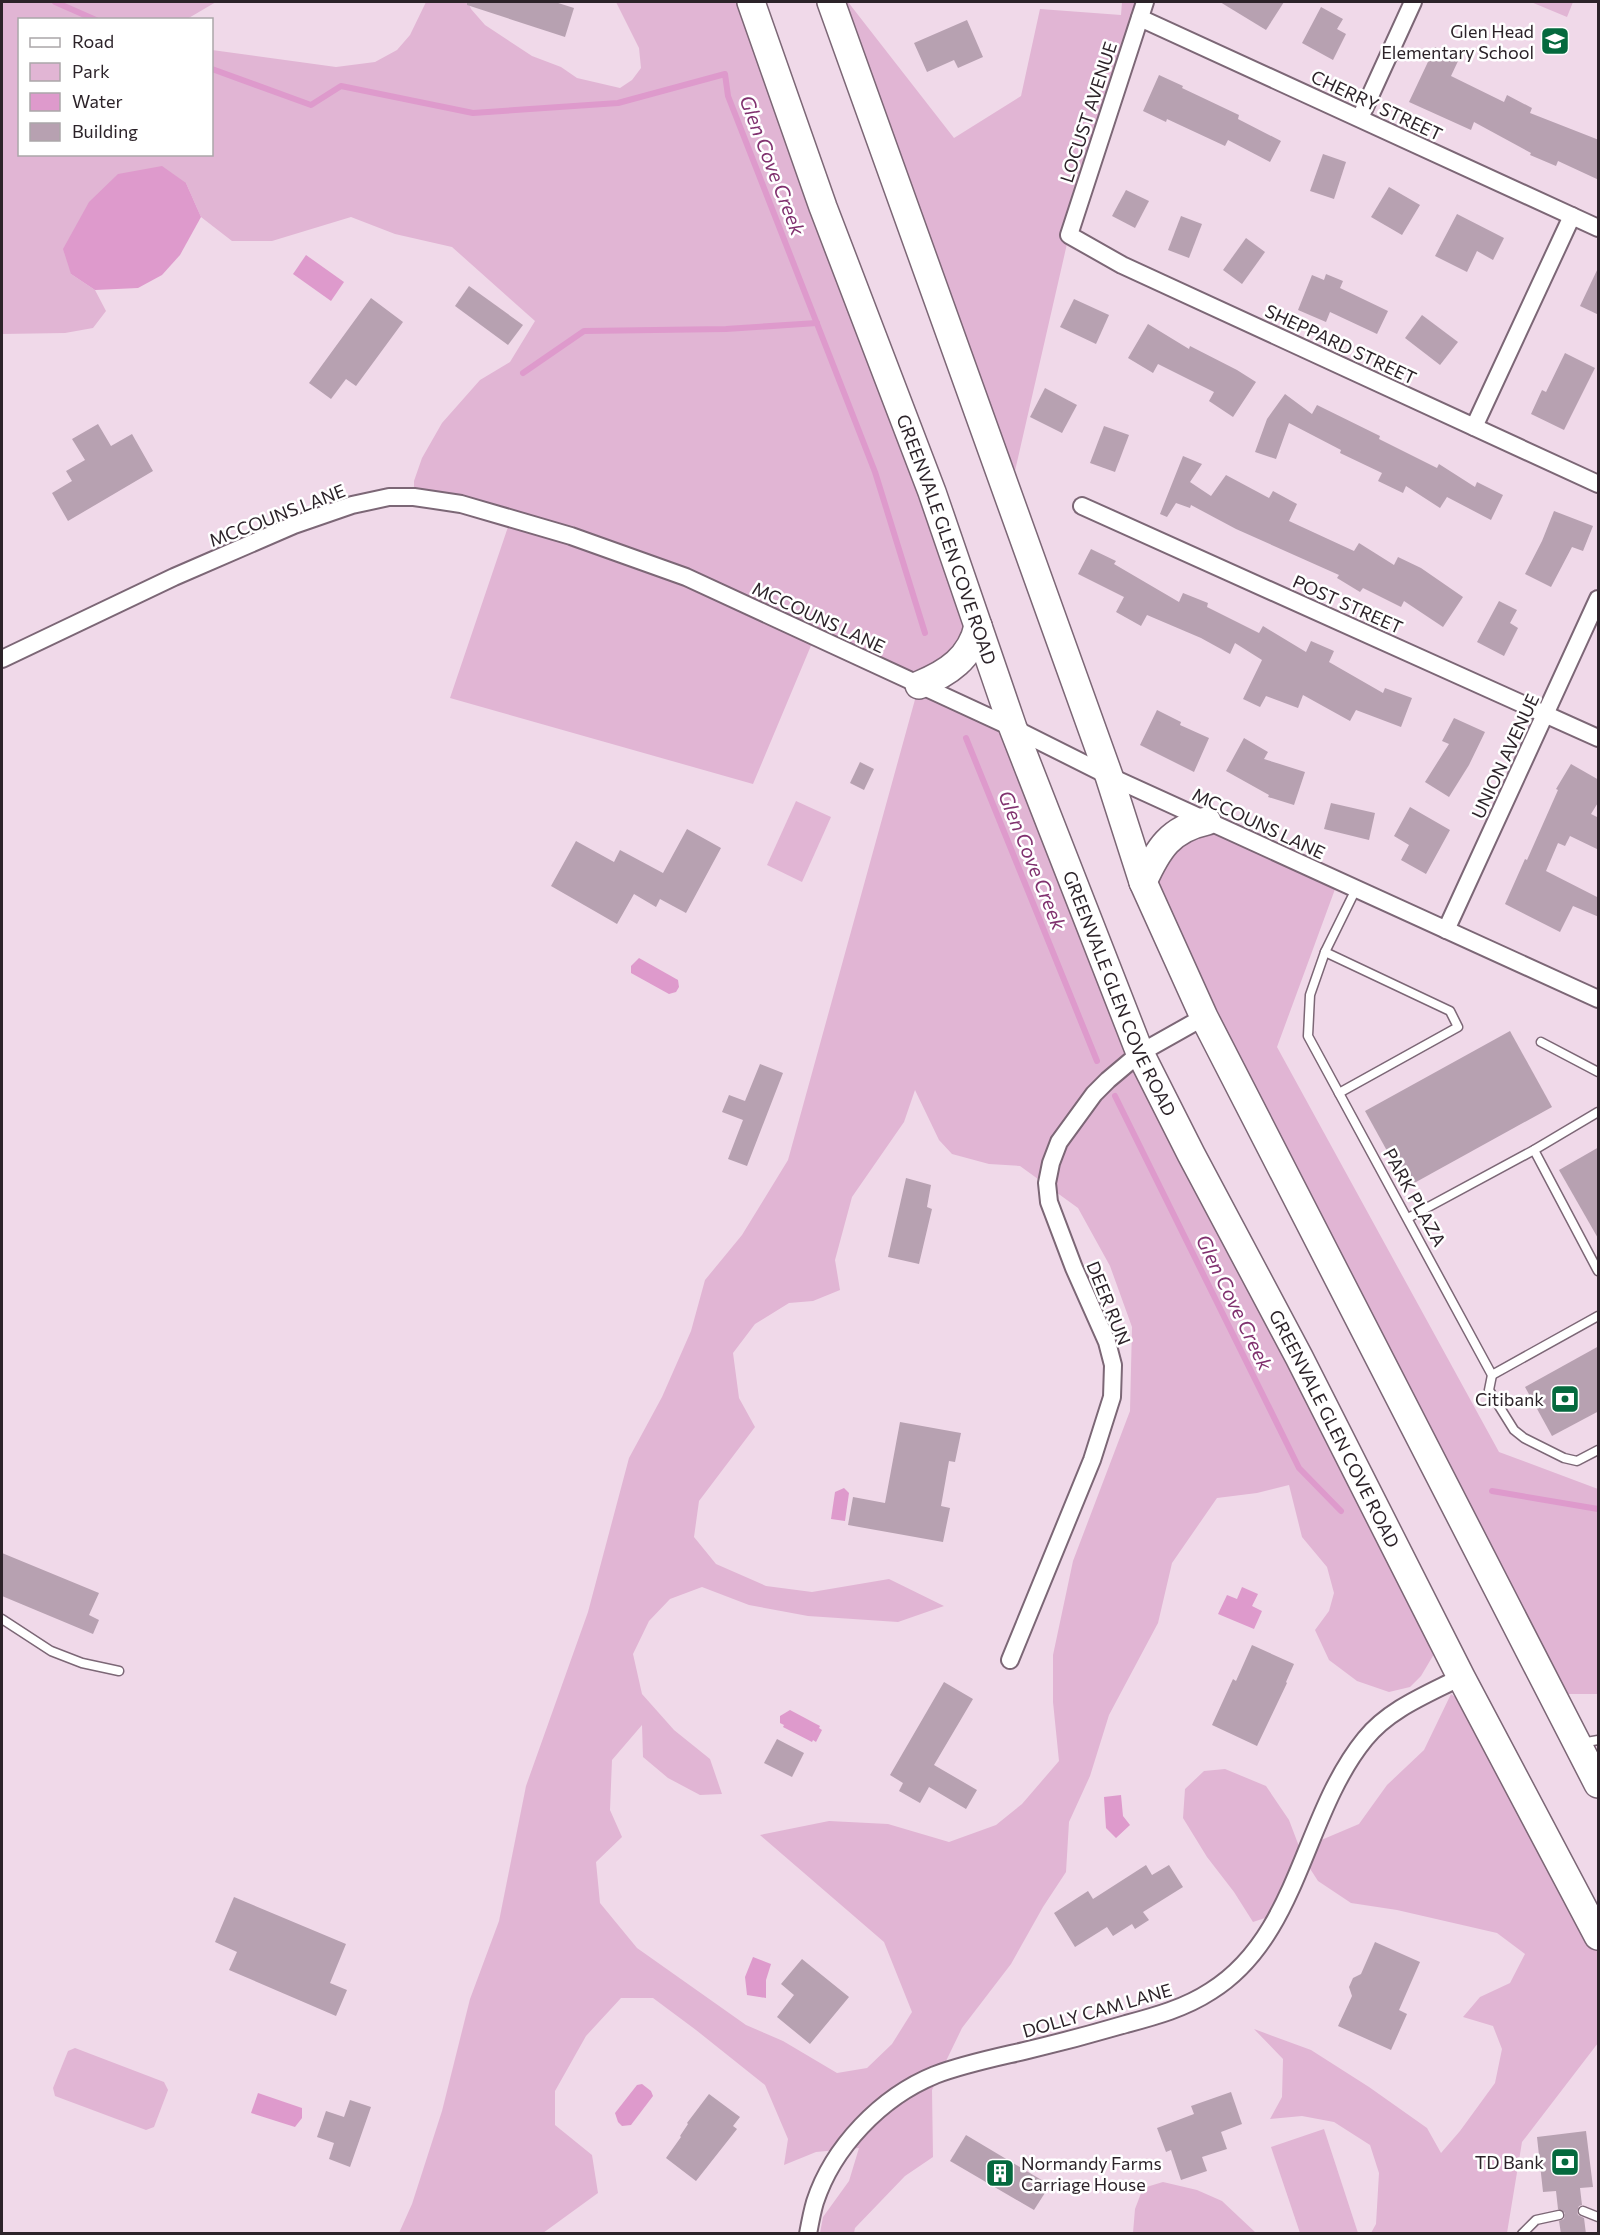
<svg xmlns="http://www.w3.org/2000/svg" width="1600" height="2235" viewBox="0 0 1600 2235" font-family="Commissioner,sans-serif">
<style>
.green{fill:#e1b5d4;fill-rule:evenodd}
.water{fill:#de9acc}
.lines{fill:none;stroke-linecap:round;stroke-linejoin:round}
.stream{stroke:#de9acc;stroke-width:6}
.building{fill:#b7a1b1}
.lane-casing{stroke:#7c6776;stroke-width:11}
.street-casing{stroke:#7c6776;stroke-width:20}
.primary-casing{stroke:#7c6776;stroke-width:30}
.lane{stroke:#fff;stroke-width:8}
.street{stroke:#fff;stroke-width:16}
.primary{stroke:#fff;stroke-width:27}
.labels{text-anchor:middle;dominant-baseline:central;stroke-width:5;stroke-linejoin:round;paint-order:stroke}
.poi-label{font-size:18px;fill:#2c2329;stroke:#fff;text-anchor:end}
.street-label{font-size:18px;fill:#2c2329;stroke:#fff}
.water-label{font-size:20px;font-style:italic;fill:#80316f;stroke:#fff}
</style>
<rect width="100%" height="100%" fill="#f0d9e9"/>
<!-- green -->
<g class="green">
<path d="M2,2H216L187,19L20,20V154H212V50L336,67L375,62L397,50L410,35L426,2H468L471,9L485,25L532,56L561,67L577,78L620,88L632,80L641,68L639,48L616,2H751L978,626L920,684L1013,728L1101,956L1435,1639L1434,1654L1421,1676L1410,1687L1389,1692L1357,1681L1329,1660L1315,1630L1329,1611L1334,1593L1327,1567L1302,1537L1289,1485L1257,1493L1217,1498L1172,1563L1158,1623L1109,1715L1090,1776L1069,1822L1066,1872L1043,1907L1011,1964L962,2028L932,2090L933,2157L905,2176L855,2228L854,2233H820L823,2217L849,2181L859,2148L816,2152L784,2165L788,2139L765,2085L696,2030L653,1998H621L586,2036L555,2091V2125L592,2155L598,2193L543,2233H399L412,2204L442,2111L470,1999L499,1921L526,1786L588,1612L629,1458L662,1397L691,1331L705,1280L742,1235L788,1160L919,685L815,636L753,784L450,698L511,518L414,497V481L422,458L442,423L480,380L510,362L535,321L452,247L395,234L351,217L272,241H232L201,217L186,183L71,274L95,290L106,311L93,328L65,333L2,334ZM915,1090L939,1140L952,1154L989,1164L1020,1166L1078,1208L1110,1266L1132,1327L1130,1411L1073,1561L1053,1655V1702L1059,1761L1022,1804L996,1825L949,1842L888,1824L829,1821L760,1835L884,1942L912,2012L892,2044L867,2068L837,2073L783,2041L746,2025L637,1948L600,1903L596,1862L622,1837L610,1810L612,1760L642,1725L643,1757L668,1778L700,1795L722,1794L710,1759L674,1730L642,1694L633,1654L649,1621L670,1599L702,1587L749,1605L808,1616L898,1622L944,1606L889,1579L812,1592L766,1586L716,1564L694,1537L699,1501L755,1427L739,1398L733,1353L755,1324L789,1303L813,1301L840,1290L835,1260L852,1197L904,1122Z"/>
<polygon points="831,2 848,2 954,138 1021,96 1040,9 1121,15 1122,2 1145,2 1069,235 1009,497"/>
<polygon points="1531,2 1573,2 1567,17"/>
<polygon points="796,801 831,817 802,882 767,865"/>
<polygon points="1201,818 1338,881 1277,1047 1499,1452 1598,1489 1598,1694 1552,1694 1143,882"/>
<polygon points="1451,1694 1469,1707 1598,1949 1598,2043 1522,2142 1507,2233 1371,2233 1376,2224 1379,2173 1370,2145 1334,2122 1302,2116 1270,2119 1282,2097 1283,2059 1254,2029 1311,2050 1369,2087 1427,2128 1441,2153 1460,2131 1495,2083 1502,2049 1493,2026 1463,2017 1480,1997 1510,1983 1525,1954 1497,1933 1397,1910 1351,1903 1318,1881 1307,1864 1268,1917 1253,1922 1234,1892 1207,1857 1183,1818 1185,1789 1204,1771 1225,1769 1266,1786 1289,1820 1300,1849 1359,1824 1387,1785 1424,1750"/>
<polygon points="75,2048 164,2082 168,2090 154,2127 146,2130 55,2096 53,2088 68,2051"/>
<polygon points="1324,2129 1358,2233 1300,2233 1271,2147"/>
<polygon points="1163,2182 1197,2190 1222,2201 1256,2233 1133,2233 1135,2209 1143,2188"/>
</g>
<!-- water -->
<g class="water">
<polygon points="162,166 186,183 201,217 180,255 162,275 138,288 95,290 71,274 63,249 89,202 118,174"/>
<polygon points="306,255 344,282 331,301 293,274"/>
<polygon points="639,958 678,980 679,987 676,992 669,994 631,973 631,966"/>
<polygon points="844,1488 849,1493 845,1521 831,1519 835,1492"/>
<polygon points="1242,1587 1258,1594 1252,1606 1262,1611 1254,1629 1218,1614 1227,1595 1237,1599"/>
<polygon points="790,1710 820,1726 819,1728 822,1730 816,1742 813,1740 812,1742 783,1727 784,1725 780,1723 780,1716"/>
<polygon points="1121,1795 1123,1816 1130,1825 1116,1838 1106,1828 1104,1797"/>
<polygon points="753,1957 771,1964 766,1980 766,1998 747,1995 745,1977"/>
<polygon points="642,2084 651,2091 653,2096 631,2125 622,2126 618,2122 615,2113 637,2085"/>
<polygon points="258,2093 302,2108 302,2118 295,2127 251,2113"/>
</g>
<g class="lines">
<!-- stream -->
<g class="stream">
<polyline points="55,2 96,20"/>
<polyline points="212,69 311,105 341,86 473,113 618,103 725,74 728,96 875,472 925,633"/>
<polyline points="523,373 584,331 726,329 817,323"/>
<polyline points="966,738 1097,1061"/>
<polyline points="1115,1096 1299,1468 1341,1511"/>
<polyline points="1492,1491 1598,1509"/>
</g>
</g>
<!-- building -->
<g class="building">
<polygon points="467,2 555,2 574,8 565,37 467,5"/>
<polygon points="1220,2 1284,2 1266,30"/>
<polygon points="1321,7 1343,19 1337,29 1346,34 1333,60 1302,43"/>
<polygon points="967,20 983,57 958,68 954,60 927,72 914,43"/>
<polygon points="1435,47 1459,59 1451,76 1504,102 1507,95 1532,108 1530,113 1599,140 1599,180 1558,161 1556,166 1530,155 1531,153 1474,122 1471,130 1409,102"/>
<polygon points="1159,75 1183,86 1182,88 1239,115 1238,119 1281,141 1270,162 1228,140 1225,146 1167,119 1166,122 1143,111"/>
<polygon points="1323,154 1346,162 1334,199 1310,191"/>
<polygon points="1389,187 1420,205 1402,235 1371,217"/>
<polygon points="1126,190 1149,201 1135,228 1112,216"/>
<polygon points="1457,214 1504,238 1493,260 1477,251 1467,272 1435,256"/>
<polygon points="1181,216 1202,224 1189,258 1168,250"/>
<polygon points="1246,238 1265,252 1242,284 1223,270"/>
<polygon points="1599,266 1599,315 1580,306"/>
<polygon points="1326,274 1343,281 1340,288 1388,311 1377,334 1330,312 1326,322 1298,310 1312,275 1324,280"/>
<polygon points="469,286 523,325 508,345 455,306"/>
<polygon points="371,298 403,322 356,386 346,379 331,399 309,383"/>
<polygon points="1074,299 1109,315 1096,344 1060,327"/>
<polygon points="1422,315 1458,342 1440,365 1405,338"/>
<polygon points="1148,324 1189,349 1190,346 1237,370 1256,382 1233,417 1209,401 1214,392 1158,364 1153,373 1128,358"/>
<polygon points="1565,353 1595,368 1564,430 1531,414 1542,390 1546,392"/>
<polygon points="1045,388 1077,405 1062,433 1030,417"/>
<polygon points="1285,394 1312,414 1317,405 1380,436 1379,439 1437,468 1439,464 1475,487 1477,482 1503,495 1491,520 1447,497 1440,508 1406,486 1403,493 1378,481 1382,473 1340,453 1341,450 1289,423 1276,459 1255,452 1267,419"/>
<polygon points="98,424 111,446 132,434 153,471 68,521 52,493 72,481 66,471 85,460 72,439"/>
<polygon points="1104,426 1129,435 1115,472 1090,463"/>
<polygon points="1183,456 1202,464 1190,482 1211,496 1226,475 1269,498 1273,491 1297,504 1289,521 1354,551 1359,543 1394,565 1398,557 1421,568 1463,597 1443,627 1404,601 1401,607 1363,588 1360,592 1337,578 1339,575 1236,529 1191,505 1190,508 1176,503 1167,517 1160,514"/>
<polygon points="1554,511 1593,526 1583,551 1572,547 1551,587 1525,574 1542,541"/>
<polygon points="1091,549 1116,561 1114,564 1179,602 1183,593 1208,603 1207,607 1259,633 1263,626 1306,652 1311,641 1334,651 1329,662 1383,693 1385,688 1412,698 1401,727 1356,710 1350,721 1303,695 1298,708 1266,696 1260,707 1243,699 1262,660 1235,643 1230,654 1201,638 1147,615 1141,626 1116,612 1124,597 1078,574"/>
<polygon points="1499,601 1517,610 1510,623 1518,628 1504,656 1477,642"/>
<polygon points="1157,710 1181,722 1180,725 1209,738 1194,772 1140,745"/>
<polygon points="1454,718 1485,732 1469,765 1449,797 1425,782 1449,744 1442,741"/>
<polygon points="1244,738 1268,752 1264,759 1305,772 1294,805 1268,797 1269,795 1226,771"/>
<polygon points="860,762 874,769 864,790 850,783"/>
<polygon points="1571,764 1599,780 1599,801 1591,814 1599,818 1599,850 1570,836 1565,846 1558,843 1546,871 1599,898 1599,917 1573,906 1560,932 1505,904 1525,859 1527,860 1558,790 1556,789"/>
<polygon points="1331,803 1375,813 1369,840 1324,829"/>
<polygon points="1410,807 1450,830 1426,874 1401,860 1409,845 1394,836"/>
<polygon points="687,829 721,848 686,913 660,899 656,907 634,894 617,924 551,886 576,841 614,862 620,850 663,873"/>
<polygon points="1510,1031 1552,1107 1407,1187 1365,1111"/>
<polygon points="760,1064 783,1073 747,1166 728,1159 743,1120 722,1112 729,1095 745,1101"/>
<polygon points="1599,1147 1599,1240 1559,1170"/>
<polygon points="906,1178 931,1185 927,1207 932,1209 919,1264 888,1257"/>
<polygon points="1599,1346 1599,1411 1552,1436 1525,1387"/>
<polygon points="900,1422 961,1433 955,1462 949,1461 941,1506 950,1508 943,1542 848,1525 853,1497 885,1503"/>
<polygon points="2,1553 99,1593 89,1615 99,1620 93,1634 2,1596"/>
<polygon points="1252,1645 1294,1664 1286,1682 1287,1683 1257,1746 1212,1725 1233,1679 1236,1681"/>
<polygon points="944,1682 973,1699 934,1765 977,1790 966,1809 929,1787 920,1803 899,1791 903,1783 890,1775"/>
<polygon points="777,1739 804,1753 792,1777 764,1763"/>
<polygon points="1146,1865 1152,1875 1169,1865 1183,1887 1143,1912 1149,1920 1135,1929 1132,1924 1113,1936 1107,1927 1075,1947 1054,1913 1088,1891 1093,1899"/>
<polygon points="234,1897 346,1944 330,1983 347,1990 336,2016 229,1970 237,1952 215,1942"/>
<polygon points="1375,1942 1420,1962 1399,2010 1407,2014 1391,2050 1338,2026 1352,1996 1349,1987 1353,1978 1361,1974"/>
<polygon points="802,1959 849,1997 810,2044 777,2017 794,1995 781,1984"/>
<polygon points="1231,2092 1242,2124 1221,2132 1227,2149 1202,2157 1207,2171 1181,2180 1171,2150 1166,2152 1157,2128 1194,2114 1191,2106"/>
<polygon points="709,2094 740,2117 733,2126 737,2129 696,2181 666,2158 681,2137 680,2136 688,2124 687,2123"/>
<polygon points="350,2100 371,2107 350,2167 329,2159 334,2143 317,2137 326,2111 344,2117"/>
<polygon points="1586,2131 1593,2187 1580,2188 1582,2205 1579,2206 1577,2211 1578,2215 1584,2218 1586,2234 1561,2234 1559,2221 1564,2219 1565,2213 1558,2209 1556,2191 1543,2192 1537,2137"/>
<polygon points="966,2135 1050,2185 1034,2210 950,2161"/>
</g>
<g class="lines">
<!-- lane casing -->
<g class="lane-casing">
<g id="lane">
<polyline points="1356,889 1325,952 1310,995 1308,1036 1492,1375 1489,1390 1514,1430 1524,1438 1564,1458 1577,1461 1598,1450"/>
<polyline points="1325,952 1450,1011 1458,1027 1339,1093"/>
<polyline points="1541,1042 1598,1072"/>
<polyline points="1534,1150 1598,1271"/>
<polyline points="1408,1218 1534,1150 1598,1112"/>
<polyline points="1492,1375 1598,1316"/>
<polyline points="2,1619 51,1651 82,1663 119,1671"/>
<polyline points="1581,1743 1598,1740"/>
<polyline points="1583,2211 1598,2217"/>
<polyline points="1522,2234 1536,2220 1559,2215"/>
</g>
</g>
<!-- street casing -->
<g class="street-casing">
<g id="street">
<polyline points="1145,2 1069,235 1122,265 1598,484"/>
<polyline points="1140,18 1598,228"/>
<polyline points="1360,118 1413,2"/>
<polyline points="1474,427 1572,216"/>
<polyline points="1082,506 1598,738"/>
<polyline points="2,659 174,577 294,525 352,505 389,497 414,497 461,504 571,536 686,577 1013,728 1109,776 1598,999"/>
<polyline points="1446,930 1598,599"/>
<polyline points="1010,1660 1092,1460 1112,1397 1113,1365 1107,1342 1074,1268 1049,1202 1047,1183 1051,1163 1059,1142 1094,1094 1108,1080 1140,1053 1204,1017"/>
<path d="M808,2234C810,2223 812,2212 815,2202C833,2147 881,2097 935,2075C964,2064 994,2058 1024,2051C1058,2043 1092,2034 1126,2024C1156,2016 1185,2008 1211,1991C1299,1936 1303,1815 1365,1739C1389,1709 1428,1694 1461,1677"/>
</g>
</g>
<!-- primary casing -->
<g class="primary-casing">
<g id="primary">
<path id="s1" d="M751,2L823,207L932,492L1013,728L1140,1053L1191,1154L1299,1357L1461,1677L1598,1936"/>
<polyline points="831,2 1109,776 1143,882 1204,1017 1598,1784"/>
<path d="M919,685C948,673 971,658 978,626"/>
<path d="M1143,882C1158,849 1170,829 1207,821"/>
</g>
</g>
<!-- lane -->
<use href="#lane" class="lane"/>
<!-- street -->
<use href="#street" class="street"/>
<!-- primary -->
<use href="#primary" class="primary"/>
</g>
<!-- icons -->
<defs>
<g id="school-square" transform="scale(1.5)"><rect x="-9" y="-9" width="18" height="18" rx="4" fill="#05693e" stroke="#fff"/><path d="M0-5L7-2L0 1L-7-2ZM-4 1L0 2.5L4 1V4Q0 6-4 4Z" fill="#fff"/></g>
<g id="bank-square" transform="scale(1.5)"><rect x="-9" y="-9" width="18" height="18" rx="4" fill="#05693e" stroke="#fff"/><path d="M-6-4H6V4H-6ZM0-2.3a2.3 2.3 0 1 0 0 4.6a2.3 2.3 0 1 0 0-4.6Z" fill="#fff"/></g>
<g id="building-square" transform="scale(1.5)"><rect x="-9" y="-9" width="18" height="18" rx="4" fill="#05693e" stroke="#fff"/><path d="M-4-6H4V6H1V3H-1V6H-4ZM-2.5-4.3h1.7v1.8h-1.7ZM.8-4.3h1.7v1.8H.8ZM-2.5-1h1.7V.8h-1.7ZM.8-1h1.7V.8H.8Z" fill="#fff"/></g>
</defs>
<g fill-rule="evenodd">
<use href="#school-square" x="1555" y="41"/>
<use href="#bank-square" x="1565" y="1399"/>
<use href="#bank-square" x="1565" y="2162"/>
<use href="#building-square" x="1000" y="2173"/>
</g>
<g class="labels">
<!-- poi labels -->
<g class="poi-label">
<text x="1534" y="31">Glen Head<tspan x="1534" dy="21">Elementary School</tspan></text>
<text x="1544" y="1399">Citibank</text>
<text x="1544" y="2162">TD Bank</text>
<text x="1021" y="2163" text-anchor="start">Normandy Farms<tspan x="1021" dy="21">Carriage House</tspan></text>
</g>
<!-- street labels -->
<g class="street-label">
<text transform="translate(1377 105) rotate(25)">CHERRY STREET</text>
<text transform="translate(1088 112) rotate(-72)">LOCUST AVENUE</text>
<text transform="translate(1341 344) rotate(25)">SHEPPARD STREET</text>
<text transform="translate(277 515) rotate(-21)">MCCOUNS LANE</text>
<text stroke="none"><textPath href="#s1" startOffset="572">GREENVALE GLEN COVE ROAD</textPath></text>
<text transform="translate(1348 604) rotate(24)">POST STREET</text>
<text transform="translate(819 617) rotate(25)">MCCOUNS LANE</text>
<text transform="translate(1505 756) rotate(-65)">UNION AVENUE</text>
<text transform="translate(1259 823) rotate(25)">MCCOUNS LANE</text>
<text stroke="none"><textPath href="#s1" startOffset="1058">GREENVALE GLEN COVE ROAD</textPath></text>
<text transform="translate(1415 1197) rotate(61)">PARK PLAZA</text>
<text transform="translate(1109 1303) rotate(68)">DEER RUN</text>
<text stroke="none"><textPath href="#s1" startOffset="1544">GREENVALE GLEN COVE ROAD</textPath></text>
<text transform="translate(1097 2010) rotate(-16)">DOLLY CAM LANE</text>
</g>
<!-- water labels -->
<g class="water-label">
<text transform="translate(773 165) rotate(69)">Glen Cove Creek</text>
<text transform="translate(1033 860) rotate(68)">Glen Cove Creek</text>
<text transform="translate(1235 1302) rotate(64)">Glen Cove Creek</text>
</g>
</g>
<!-- border -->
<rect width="1600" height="2235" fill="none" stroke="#2c2329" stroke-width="6"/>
<!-- legend -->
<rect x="18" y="18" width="195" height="138" fill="#ffffff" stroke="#aba7a9" stroke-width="1.5"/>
<rect x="30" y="38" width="30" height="9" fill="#ffffff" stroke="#aba7a9" stroke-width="1.5"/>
<text x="72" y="48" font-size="18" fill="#2c2329">Road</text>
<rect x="30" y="63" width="30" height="18" fill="#e1b5d4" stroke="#aba7a9" stroke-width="1.5"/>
<text x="72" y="78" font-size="18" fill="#2c2329">Park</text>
<rect x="30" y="93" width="30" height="18" fill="#de9acc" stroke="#aba7a9" stroke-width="1.5"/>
<text x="72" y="108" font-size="18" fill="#2c2329">Water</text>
<rect x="30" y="123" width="30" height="18" fill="#b7a1b1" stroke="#aba7a9" stroke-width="1.5"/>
<text x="72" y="138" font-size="18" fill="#2c2329">Building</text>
</svg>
